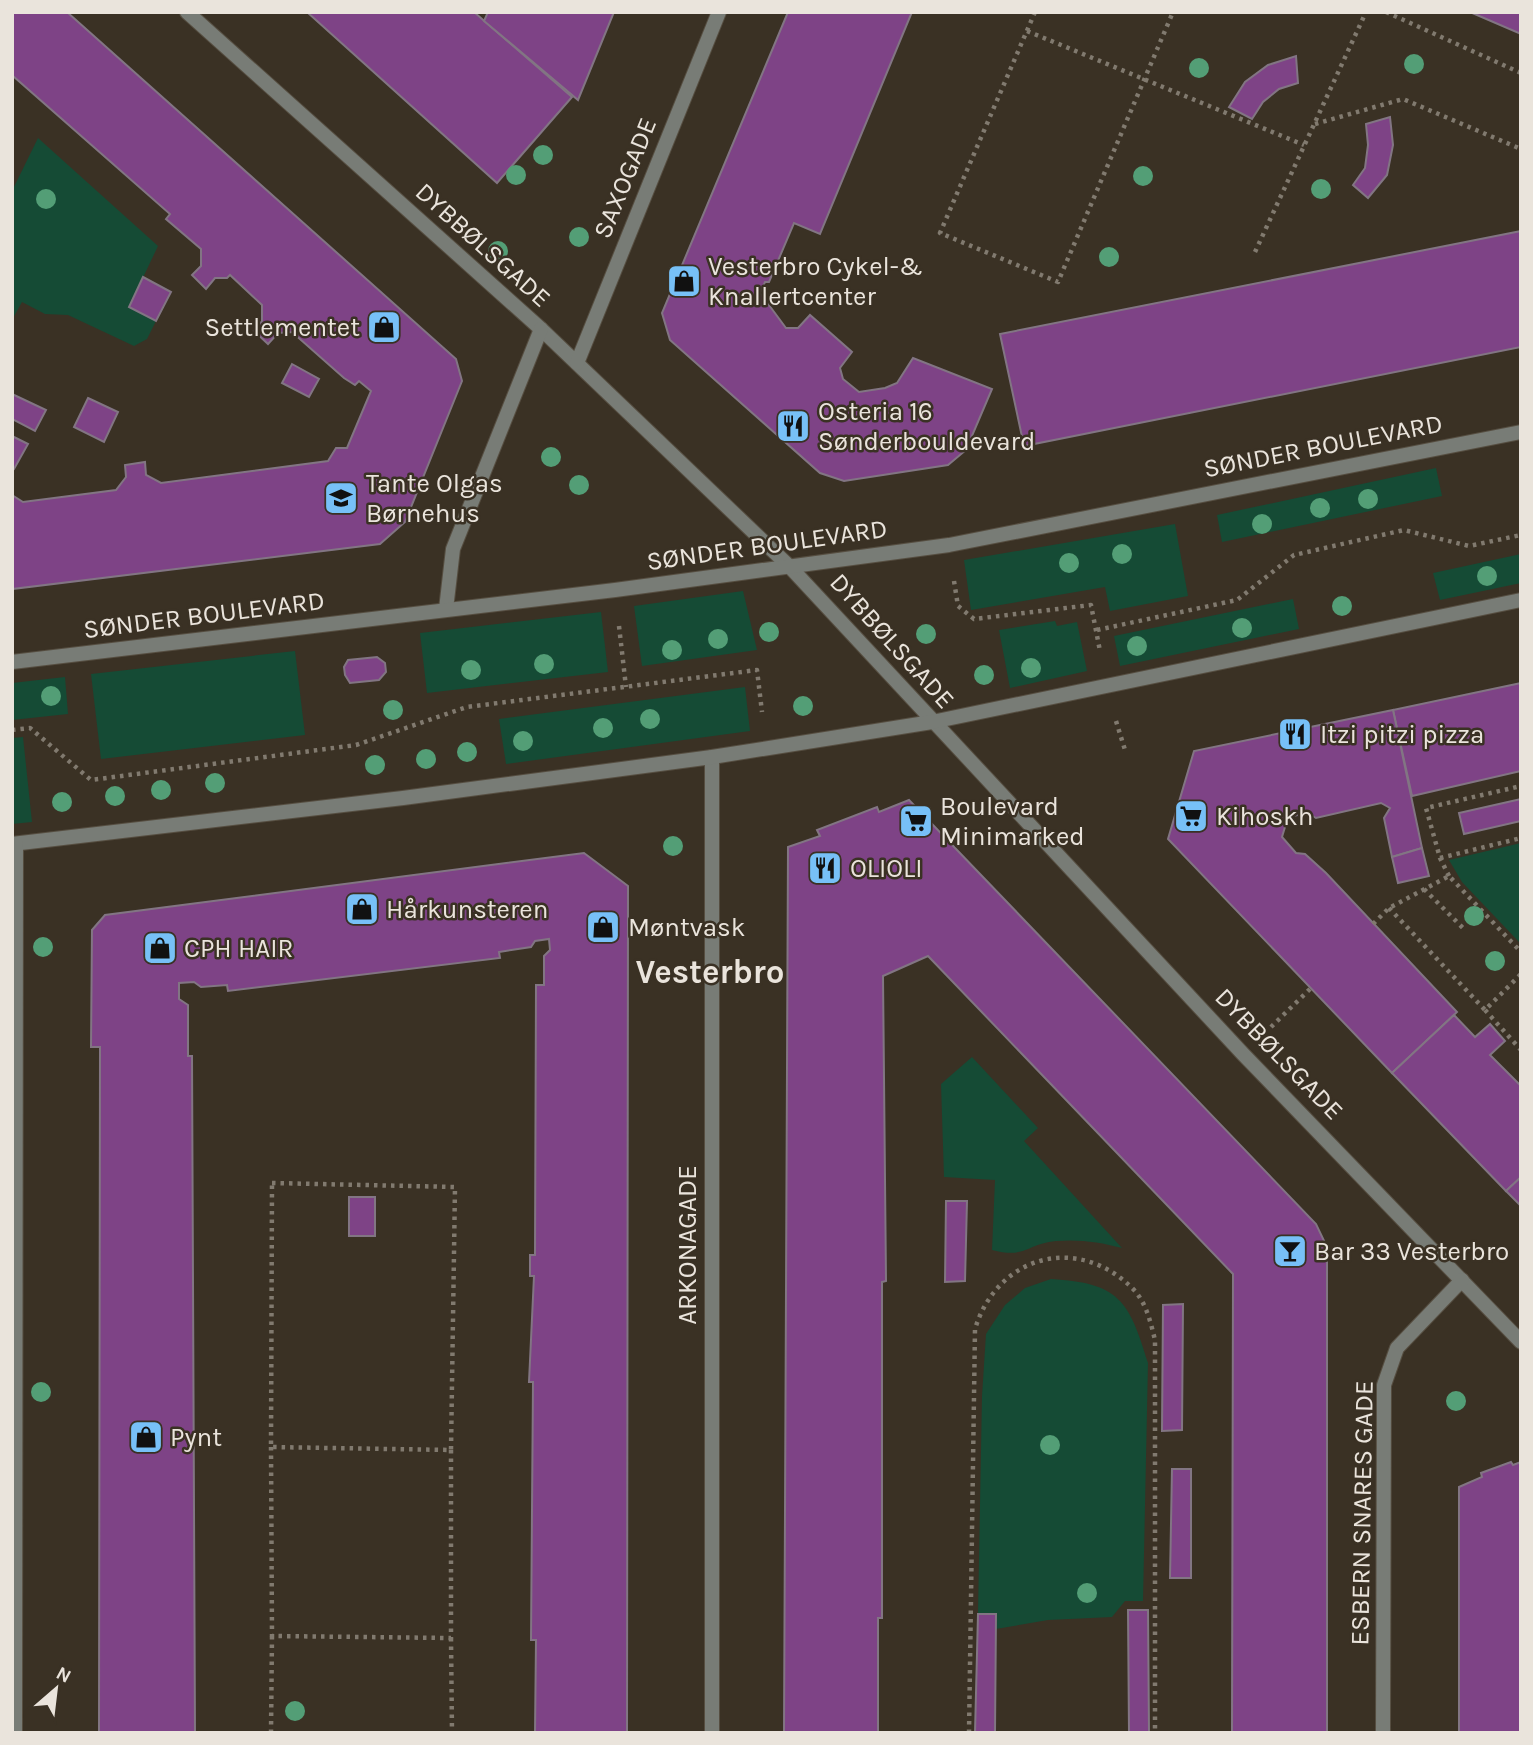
<svg xmlns="http://www.w3.org/2000/svg" width="1533" height="1745" viewBox="0 0 1533 1745" font-family="Karla,sans-serif">
<style>
.green{fill:#154b35}
.building{fill:#7e4386;stroke:#827583;stroke-width:2}
.lines{fill:none;stroke-linecap:round;stroke-linejoin:round}
.street-casing{stroke:#564e41;stroke-width:16}
.path{stroke:#817a6f;stroke-width:4.5;stroke-dasharray:3.5 5;stroke-linecap:butt}
.street{stroke:#787c76;stroke-width:14}
.tree{fill:#539e76}
.labels{text-anchor:middle;dominant-baseline:central;stroke-width:5;stroke-linejoin:round;paint-order:stroke}
.street-label{font-size:26px;fill:#eae4dc;stroke:#3a3124}
.poi-label{font-size:26px;fill:#eae4dc;stroke:#3a3124;text-anchor:start}
.district-label{font-size:33px;font-weight:bold;fill:#eae4dc;stroke:#3a3124}
</style>
<rect width="100%" height="100%" fill="#3a3124"/>
<!-- green -->
<g class="green">
<polygon points="38,138 158,246 129,307 156,321 147,339 134,346 68,315 45,314 22,302 12,320 12,191"/>
<polygon points="1436,468 1442,496 1222,542 1217,515"/>
<polygon points="1175,524 1188,596 1110,611 1105,587 971,610 964,560"/>
<polygon points="1521,554 1521,583 1440,600 1433,573"/>
<polygon points="743,591 757,650 642,666 634,606"/>
<polygon points="1293,599 1299,629 1120,666 1114,636"/>
<polygon points="601,612 608,672 427,693 420,633"/>
<polygon points="1055,621 1057,626 1077,622 1087,671 1010,688 999,630"/>
<polygon points="295,651 305,735 101,759 91,674"/>
<polygon points="65,677 68,714 12,720 12,683"/>
<polygon points="745,687 750,731 506,764 499,719"/>
<polygon points="23,737 32,822 12,824 12,738"/>
<polygon points="1521,843 1521,944 1462,882 1449,860"/>
<path d="M972,1057L1038,1128L1024,1141L1122,1248C1100,1242 1079,1239 1056,1241C1026,1244 1026,1259 992,1250L995,1180L944,1177L941,1084Z"/>
<path d="M1051,1279C1119,1283 1129,1300 1148,1363L1143,1601H1125L1112,1617L1048,1620L996,1629V1614H978L982,1396L986,1334L1005,1305L1025,1288Z"/>
</g>
<!-- building -->
<g class="building">
<polygon points="12,12 67,12 456,359 462,381 405,522 380,544 12,589 12,495 23,502 116,490 126,477 125,465 145,462 146,475 161,483 328,461 336,448 347,448 371,391 359,381 355,385 344,378 292,332 278,333 268,344 254,331 262,321 262,305 230,275 227,278 215,278 206,289 192,275 201,266 201,249 166,219 170,214 13,76"/>
<polygon points="307,12 474,12 572,97 497,183"/>
<polygon points="488,12 614,12 578,100 484,21"/>
<polygon points="788,12 912,12 820,234 794,223 769,282 765,282 760,293 786,328 798,328 810,315 852,352 840,368 843,379 859,392 885,388 897,383 913,358 992,389 966,450 948,465 844,481 820,473 670,340 662,313"/>
<polygon points="1470,12 1521,12 1521,34"/>
<polygon points="1296,56 1298,83 1279,89 1263,102 1252,119 1229,107 1245,82 1268,65"/>
<polygon points="1390,117 1393,145 1387,175 1368,198 1353,185 1365,168 1368,145 1366,124"/>
<polygon points="1521,231 1521,347 1024,446 1000,334"/>
<polygon points="143,277 171,292 156,321 129,307"/>
<polygon points="292,364 319,379 309,397 282,383"/>
<polygon points="12,394 46,410 35,431 12,419"/>
<polygon points="88,398 118,412 104,442 74,427"/>
<polygon points="12,436 28,444 14,469 12,468"/>
<polygon points="377,657 385,663 386,672 379,680 350,683 345,675 344,667 348,660"/>
<polygon points="1521,683 1521,771 1412,796 1393,710"/>
<polygon points="1393,710 1422,848 1392,857 1384,818 1390,808 1381,803 1316,818 1308,813 1288,817 1282,837 1296,853 1305,854 1326,873 1457,1012 1392,1073 1168,839 1194,751"/>
<polygon points="1521,799 1521,821 1464,834 1459,813"/>
<polygon points="909,800 1316,1224 1327,1247 1327,1733 1232,1733 1233,1274 928,956 883,976 886,1281 882,1282 882,1618 878,1618 878,1733 784,1733 788,847 820,836 817,830 877,807 879,812"/>
<polygon points="1422,848 1429,876 1398,883 1392,857"/>
<polygon points="584,853 628,886 627,1733 535,1733 536,1640 531,1640 533,1382 529,1382 534,1276 530,1276 530,1255 535,1255 536,985 544,985 544,956 550,950 549,939 535,941 531,947 499,952 500,958 228,991 227,985 201,987 194,982 179,983 179,999 188,1005 188,1056 192,1056 195,1733 99,1733 100,1047 91,1047 92,930 105,915"/>
<polygon points="1454,1015 1475,1037 1490,1024 1505,1041 1490,1055 1521,1086 1521,1177 1506,1191 1392,1073"/>
<polygon points="1521,1177 1521,1206 1506,1191"/>
<rect x="349" y="1197" width="26" height="39"/>
<polygon points="946,1201 967,1201 965,1281 945,1282"/>
<polygon points="1183,1304 1182,1430 1162,1431 1163,1305"/>
<polygon points="1511,1462 1513,1465 1521,1462 1521,1733 1459,1733 1459,1487 1482,1477 1481,1473"/>
<polygon points="1172,1469 1191,1469 1191,1578 1170,1578"/>
<polygon points="1128,1610 1148,1610 1149,1733 1129,1733"/>
<polygon points="978,1614 996,1614 995,1733 975,1733"/>
</g>
<g class="lines">
<!-- street casing -->
<g class="street-casing">
<g id="street">
<polyline points="187,12 541,329 790,567 1243,1054 1521,1342"/>
<polyline points="577,363 719,12"/>
<polyline points="446,609 453,549 541,329"/>
<polyline points="12,662 615,590 949,545 1521,432"/>
<polyline points="712,757 712,1733"/>
<polyline points="12,844 403,798 712,757 932,722 1521,600"/>
<polyline points="15,1733 16,844"/>
<polyline points="1383,1733 1384,1385 1397,1348 1462,1280"/>
</g>
</g>
<!-- path -->
<g class="path">
<polyline points="1035,12 940,233 1058,282 1173,12"/>
<polyline points="1386,12 1521,73"/>
<polyline points="1027,31 1304,145"/>
<polyline points="1315,124 1403,99 1521,149"/>
<polyline points="1255,252 1366,12"/>
<polyline points="954,581 958,606 974,619 1091,605 1100,651"/>
<polyline points="619,626 626,687"/>
<polyline points="1097,630 1237,600 1294,555 1404,530 1469,546 1521,535"/>
<polyline points="1116,721 1125,750"/>
<polyline points="12,730 30,728 91,780 356,745 467,707 757,670 762,712"/>
<polyline points="1440,858 1521,838"/>
<polyline points="1449,876 1440,858 1426,808 1521,786"/>
<polyline points="1424,889 1466,931"/>
<polyline points="1389,908 1485,1010 1521,974"/>
<polyline points="1373,924 1389,908 1449,876 1521,952"/>
<polyline points="1485,1010 1521,1050"/>
<polyline points="1271,1027 1310,989"/>
<polygon points="272,1183 455,1187 451,1450 271,1447"/>
<polyline points="271,1447 272,1636 451,1638 451,1450"/>
<polyline points="451,1638 452,1733"/>
<polyline points="271,1733 272,1636"/>
<path d="M969,1733L975,1329C998,1254 1080,1233 1135,1291C1147,1305 1151,1324 1155,1340V1733"/>
</g>
<!-- street -->
<use href="#street" class="street"/>
</g>
<!-- trees -->
<g class="tree">
<circle cx="1414" cy="64" r="10"/>
<circle cx="1199" cy="68" r="10"/>
<circle cx="543" cy="155" r="10"/>
<circle cx="516" cy="175" r="10"/>
<circle cx="1143" cy="176" r="10"/>
<circle cx="1321" cy="189" r="10"/>
<circle cx="46" cy="199" r="10"/>
<circle cx="579" cy="237" r="10"/>
<circle cx="498" cy="251" r="10"/>
<circle cx="1109" cy="257" r="10"/>
<circle cx="551" cy="457" r="10"/>
<circle cx="579" cy="485" r="10"/>
<circle cx="1368" cy="499" r="10"/>
<circle cx="1320" cy="508" r="10"/>
<circle cx="1262" cy="524" r="10"/>
<circle cx="1122" cy="554" r="10"/>
<circle cx="1069" cy="563" r="10"/>
<circle cx="1487" cy="576" r="10"/>
<circle cx="1342" cy="606" r="10"/>
<circle cx="1242" cy="628" r="10"/>
<circle cx="769" cy="632" r="10"/>
<circle cx="926" cy="634" r="10"/>
<circle cx="718" cy="639" r="10"/>
<circle cx="1137" cy="646" r="10"/>
<circle cx="672" cy="650" r="10"/>
<circle cx="544" cy="664" r="10"/>
<circle cx="1031" cy="668" r="10"/>
<circle cx="471" cy="670" r="10"/>
<circle cx="984" cy="675" r="10"/>
<circle cx="51" cy="696" r="10"/>
<circle cx="803" cy="706" r="10"/>
<circle cx="393" cy="710" r="10"/>
<circle cx="650" cy="719" r="10"/>
<circle cx="603" cy="728" r="10"/>
<circle cx="523" cy="741" r="10"/>
<circle cx="467" cy="752" r="10"/>
<circle cx="426" cy="759" r="10"/>
<circle cx="375" cy="765" r="10"/>
<circle cx="215" cy="783" r="10"/>
<circle cx="161" cy="790" r="10"/>
<circle cx="115" cy="796" r="10"/>
<circle cx="62" cy="802" r="10"/>
<circle cx="673" cy="846" r="10"/>
<circle cx="1474" cy="916" r="10"/>
<circle cx="43" cy="947" r="10"/>
<circle cx="1495" cy="961" r="10"/>
<circle cx="41" cy="1392" r="10"/>
<circle cx="1456" cy="1401" r="10"/>
<circle cx="1050" cy="1445" r="10"/>
<circle cx="1087" cy="1593" r="10"/>
<circle cx="295" cy="1711" r="10"/>
</g>
<!-- icons -->
<defs>
<g id="shop-square" transform="scale(1.75)"><rect x="-9" y="-9" width="18" height="18" rx="4" fill="#77c0f7" stroke="#3a3124"/><path d="M-5-2.5h2.3a2.7 3.5 0 0 1 5.4 0H5L5.5 6h-11ZM-1.5-2.5h3a1.5 2.3 0 0 0-3 0Z" fill="#111"/></g>
<g id="restaurant-square" transform="scale(1.75)"><rect x="-9" y="-9" width="18" height="18" rx="4" fill="#77c0f7" stroke="#3a3124"/><path d="M-5-6h1v4h1v-4h1v4h1v-4h1v5L-1.5 .5V6h-2V.5L-5-1ZM5-6V6H3V1.5H1.5Q1.5-4 5-6Z" fill="#111"/></g>
<g id="school-square" transform="scale(1.75)"><rect x="-9" y="-9" width="18" height="18" rx="4" fill="#77c0f7" stroke="#3a3124"/><path d="M0-5L7-2L0 1L-7-2ZM-4 1L0 2.5L4 1V4Q0 6-4 4Z" fill="#111"/></g>
<g id="supermarket-square" transform="scale(1.75)"><rect x="-9" y="-9" width="18" height="18" rx="4" fill="#77c0f7" stroke="#3a3124"/><path d="M-6-5.5h2.5l.6 2H6L4.5 2H-2.5L-4.4-4H-6ZM-1.5 3.2a1.3 1.3 0 1 0 .1 0ZM3 3.2a1.3 1.3 0 1 0 .1 0Z" fill="#111"/></g>
<g id="bar-square" transform="scale(1.75)"><rect x="-9" y="-9" width="18" height="18" rx="4" fill="#77c0f7" stroke="#3a3124"/><path d="M-6-5H6L.8 .8V4.5H3.5V6h-7V4.5H-.8V.8Z" fill="#111"/></g>
</defs>
<g fill-rule="evenodd">
<use href="#shop-square" x="684" y="281"/>
<use href="#shop-square" x="384" y="327"/>
<use href="#restaurant-square" x="793" y="426"/>
<use href="#school-square" x="341" y="498"/>
<use href="#restaurant-square" x="1295" y="734"/>
<use href="#supermarket-square" x="1191" y="816"/>
<use href="#supermarket-square" x="916" y="821"/>
<use href="#restaurant-square" x="825" y="868"/>
<use href="#shop-square" x="362" y="909"/>
<use href="#shop-square" x="603" y="927"/>
<use href="#shop-square" x="160" y="948"/>
<use href="#bar-square" x="1290" y="1251"/>
<use href="#shop-square" x="146" y="1437"/>
</g>
<g class="labels">
<!-- street labels -->
<g class="street-label">
<text transform="translate(625 178) rotate(-68)">SAXOGADE</text>
<text transform="translate(483 245) rotate(42)">DYBBØLSGADE</text>
<text transform="translate(1323 446) rotate(-11)">SØNDER BOULEVARD</text>
<text transform="translate(767 545) rotate(-8)">SØNDER BOULEVARD</text>
<text transform="translate(204 615) rotate(-7)">SØNDER BOULEVARD</text>
<text transform="translate(892 641) rotate(48)">DYBBØLSGADE</text>
<text transform="translate(1279 1054) rotate(46)">DYBBØLSGADE</text>
<text transform="translate(687 1245) rotate(-90)">ARKONAGADE</text>
<text transform="translate(1362 1513) rotate(-89)">ESBERN SNARES GADE</text>
</g>
<!-- poi labels -->
<g class="poi-label">
<text x="708" y="266">Vesterbro Cykel-&amp;<tspan x="708" dy="30">Knallertcenter</tspan></text>
<text x="360" y="327" text-anchor="end">Settlementet</text>
<text x="818" y="411">Osteria 16<tspan x="818" dy="30">Sønderbouldevard</tspan></text>
<text x="366" y="483">Tante Olgas<tspan x="366" dy="30">Børnehus</tspan></text>
<text x="1320" y="734">Itzi pitzi pizza</text>
<text x="940" y="806">Boulevard<tspan x="940" dy="30">Minimarked</tspan></text>
<text x="1216" y="816">Kihoskh</text>
<text x="850" y="868">OLIOLI</text>
<text x="386" y="909">Hårkunsteren</text>
<text x="628" y="927">Møntvask</text>
<text x="184" y="948">CPH HAIR</text>
<text x="1314" y="1251">Bar 33 Vesterbro</text>
<text x="170" y="1437">Pynt</text>
</g>
<!-- district labels -->
<g class="district-label">
<text x="710" y="972">Vesterbro</text>
</g>
</g>
<!-- border -->
<rect width="1533" height="1745" fill="none" stroke="#eae4dc" stroke-width="28"/>
<!-- north arrow -->
<g transform="translate(56 1689) rotate(28)" stroke="#3a3124" stroke-width="5" paint-order="stroke">
<path d="M0-5L12 26L0 18L-12 26Z" fill="#eae4dc"/>
<text y="-10" font-size="19" font-weight="bold" text-anchor="middle" fill="#eae4dc">N</text>
</g>
</svg>
